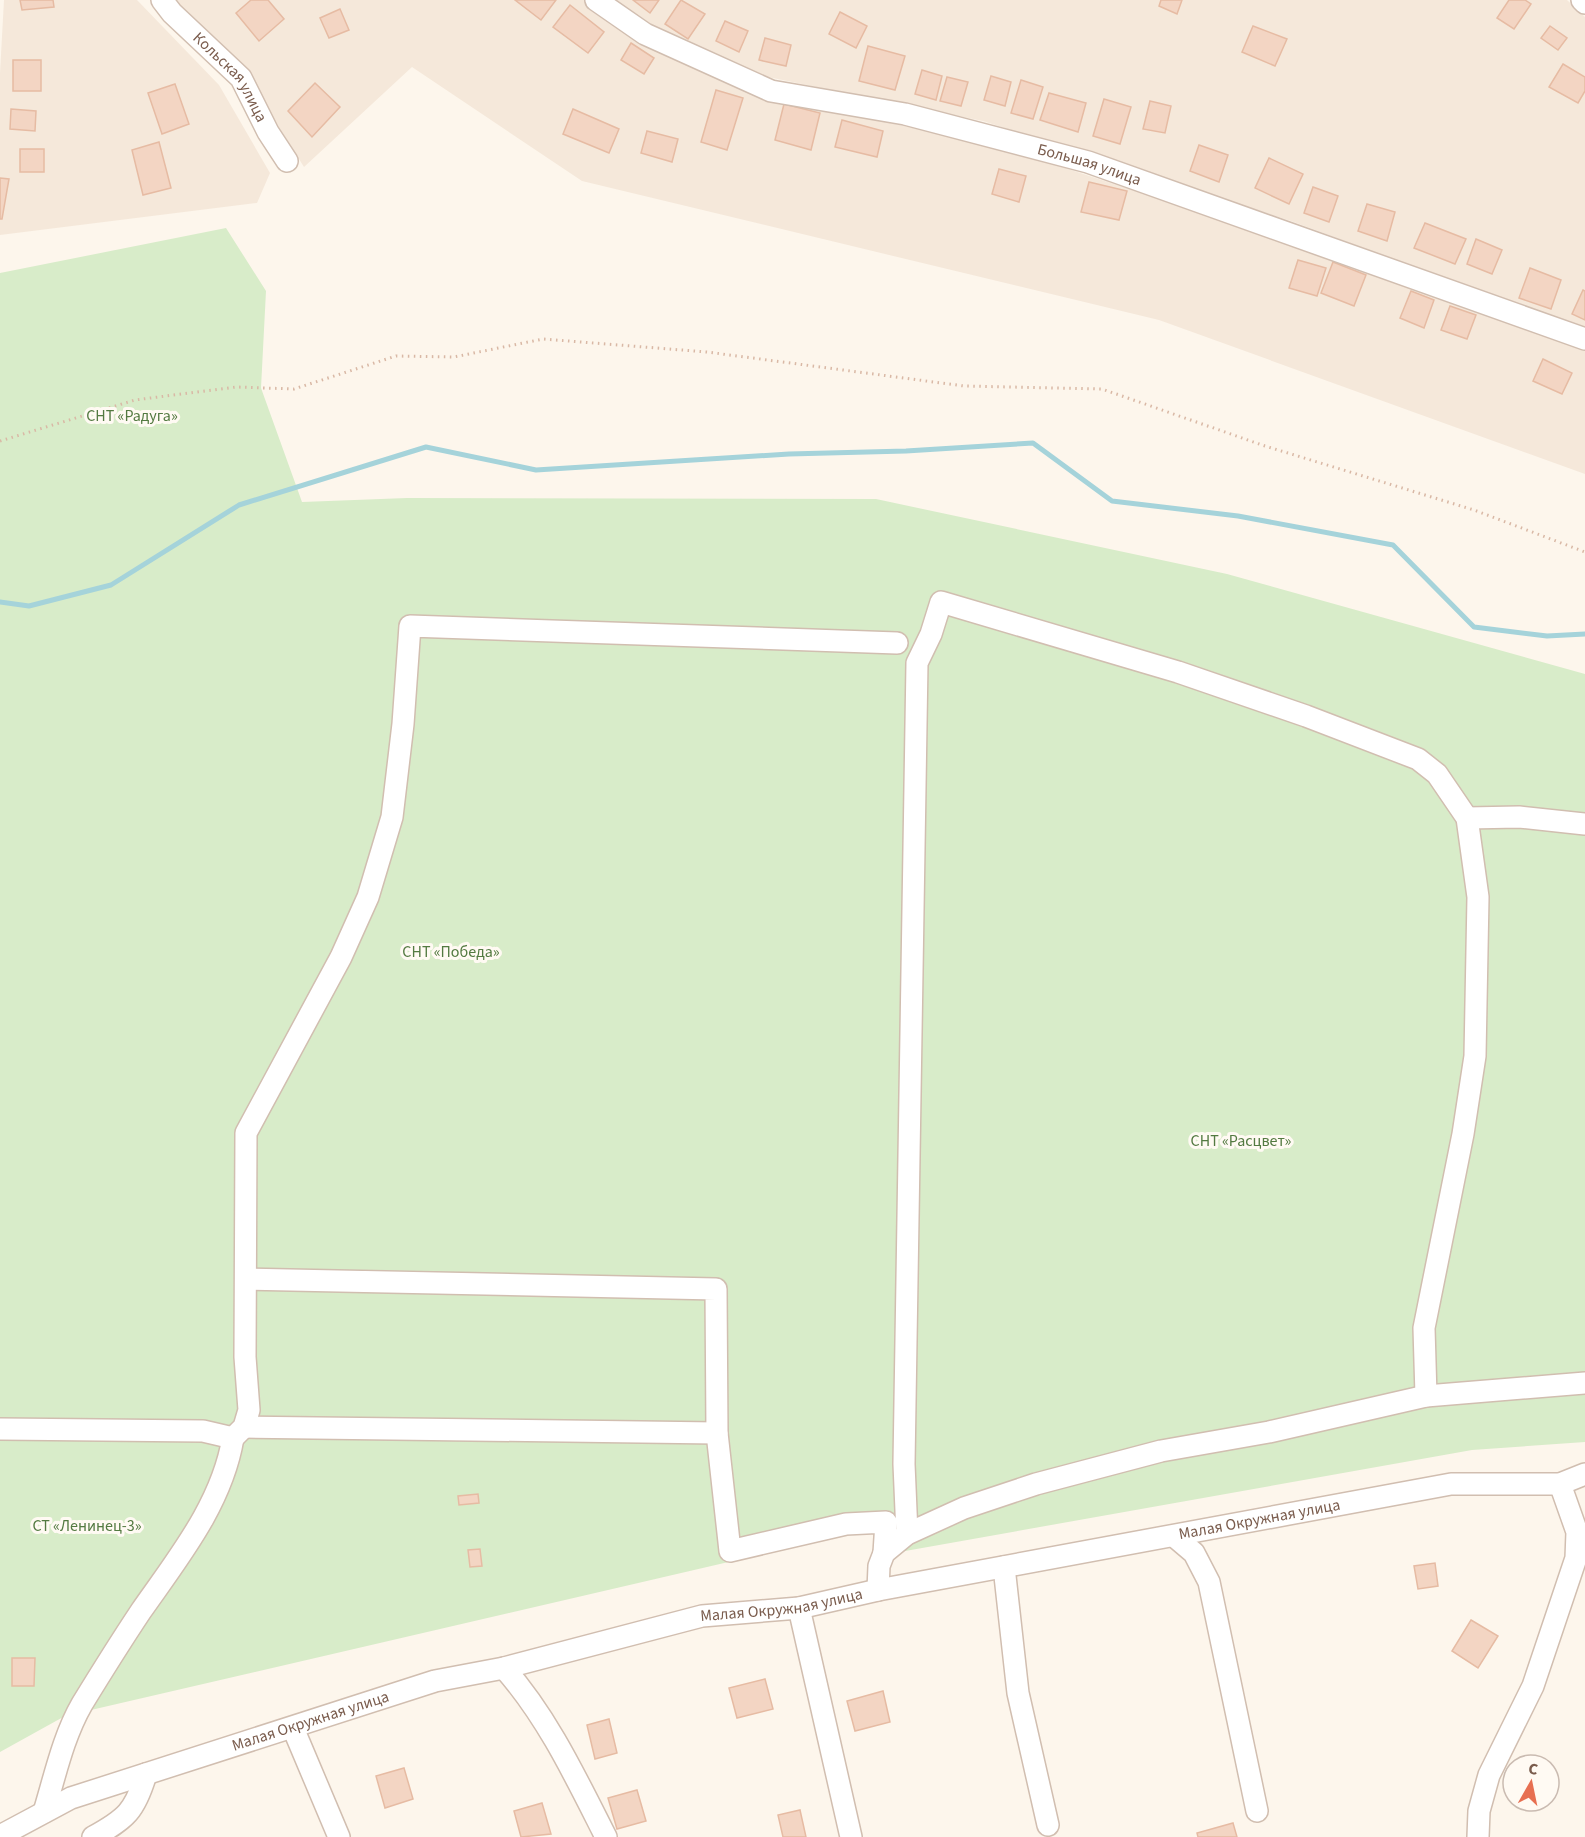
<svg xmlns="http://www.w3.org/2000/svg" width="1585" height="1837" viewBox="0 0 1585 1837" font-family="'Source Sans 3',sans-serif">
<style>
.residential{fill:#f5e8da}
.green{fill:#d8ecc9}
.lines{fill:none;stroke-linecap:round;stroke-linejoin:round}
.stream{stroke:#a5d3da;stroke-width:5}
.building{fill:#f3d5c3;stroke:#e6bba3;stroke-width:1.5}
.minor-casing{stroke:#d1beb0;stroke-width:24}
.path{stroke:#d9b8a5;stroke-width:3;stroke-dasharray:1.5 4.5;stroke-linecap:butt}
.minor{stroke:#fff;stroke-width:21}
.labels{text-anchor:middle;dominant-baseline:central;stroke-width:6;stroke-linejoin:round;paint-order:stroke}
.street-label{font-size:16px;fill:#7a5c4d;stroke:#fffaf3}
.park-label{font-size:16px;fill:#537a41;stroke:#fffaf3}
</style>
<rect width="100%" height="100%" fill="#fdf6ec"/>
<!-- residential -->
<g class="residential">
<polygon points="4,0 137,0 219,85 270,173 257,203 0,235 0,73"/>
<polygon points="174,0 585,0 664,51 762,95 1004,148 1364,266 1585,351 1585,474 1159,320 582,181 412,67 304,167 244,71"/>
<polygon points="614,0 1567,0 1585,17 1585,330 1291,221 983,121 763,76 677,43"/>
</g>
<!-- green -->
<polygon class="green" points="226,228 266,291 261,388 302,502 407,498 876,499 1227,574 1585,674 1585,1442 1472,1450 894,1553 892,1531 854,1533 65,1716 0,1752 0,273"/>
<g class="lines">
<!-- stream -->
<polyline class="stream" points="0,602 29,606 111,585 239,505 426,447 536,470 789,454 906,451 1033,443 1112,501 1238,516 1393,545 1474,627 1547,636 1585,634"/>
</g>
<!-- building -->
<g class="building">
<polygon points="20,0 53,0 54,7 22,10"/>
<polygon points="251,0 268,0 284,19 259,41 236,13"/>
<polygon points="515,0 556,0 541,20"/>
<polygon points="633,0 659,0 650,13"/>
<polygon points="681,0 705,14 688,39 665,24"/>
<polygon points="1161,0 1182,0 1177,14 1159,6"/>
<polygon points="1509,0 1525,0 1531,4 1514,29 1497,18"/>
<polygon points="570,5 604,32 588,53 553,27"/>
<polygon points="340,9 349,30 329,38 320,18"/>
<polygon points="840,12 867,26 856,48 829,34"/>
<polygon points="725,21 748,31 739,52 716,41"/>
<polygon points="1253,26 1287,39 1275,66 1242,52"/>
<polygon points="1550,26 1567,38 1558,50 1541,38"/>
<polygon points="765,38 791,45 786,66 759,60"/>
<polygon points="631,43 654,58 644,74 621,60"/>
<polygon points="868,46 905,56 895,90 859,81"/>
<rect x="13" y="60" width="28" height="31"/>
<polygon points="1563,64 1585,77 1585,91 1578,103 1549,87"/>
<polygon points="922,70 942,76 936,100 915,94"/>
<polygon points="991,76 1011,82 1005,106 984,100"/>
<polygon points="947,77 968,82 961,106 940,101"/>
<polygon points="1021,80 1043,87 1033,119 1011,113"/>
<polygon points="315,83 340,107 312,137 288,111"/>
<polygon points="175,84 189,124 162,134 148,93"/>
<polygon points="716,90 743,98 727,150 701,142"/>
<polygon points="1049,93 1086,103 1078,132 1040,120"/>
<polygon points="1104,99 1131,107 1120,144 1093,136"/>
<polygon points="1150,101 1171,106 1165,133 1143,129"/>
<polygon points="784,104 820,113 811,150 775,140"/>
<polygon points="11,109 36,111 35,131 10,129"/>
<polygon points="573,109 619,129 609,153 563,134"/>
<polygon points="842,120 883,131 877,157 835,147"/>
<polygon points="647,131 678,139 672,162 641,153"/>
<polygon points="159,142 171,188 143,195 132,150"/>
<polygon points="1199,145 1228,155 1219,182 1190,171"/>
<rect x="20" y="149" width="24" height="23"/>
<polygon points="1269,158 1303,174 1289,204 1255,188"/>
<polygon points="999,169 1026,176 1019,202 992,194"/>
<polygon points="0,178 9,179 2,219 0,219"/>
<polygon points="1089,182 1127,191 1119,220 1081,212"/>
<polygon points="1313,187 1338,196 1329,222 1304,213"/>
<polygon points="1367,204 1395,212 1387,241 1358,231"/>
<polygon points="1425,223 1466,239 1455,264 1414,248"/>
<polygon points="1476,239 1502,250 1492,274 1467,264"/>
<polygon points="1298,260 1326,268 1317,296 1289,288"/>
<polygon points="1333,262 1366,275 1354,306 1321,293"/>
<polygon points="1530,268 1561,280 1551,309 1519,298"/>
<polygon points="1583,290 1585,291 1585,320 1572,314"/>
<polygon points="1411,291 1434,300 1424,328 1400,318"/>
<polygon points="1450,306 1476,315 1467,339 1441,330"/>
<polygon points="1543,359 1572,373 1562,394 1533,381"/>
<polygon points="478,1494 479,1503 459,1505 458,1496"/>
<polygon points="480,1549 482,1566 470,1567 468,1550"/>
<polygon points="1435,1563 1438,1586 1418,1589 1414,1566"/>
<polygon points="1471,1620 1498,1636 1478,1668 1452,1651"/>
<polygon points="12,1658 35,1658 34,1686 12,1686"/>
<polygon points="765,1679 773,1709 737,1718 729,1688"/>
<polygon points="883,1691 890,1722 855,1731 847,1701"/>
<polygon points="609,1719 617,1753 595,1759 587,1725"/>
<polygon points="404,1768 413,1799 385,1808 376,1776"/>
<polygon points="637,1790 646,1821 617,1829 608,1798"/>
<polygon points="542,1803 551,1834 521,1837 514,1811"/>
<polygon points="800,1810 806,1837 783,1837 778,1815"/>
<polygon points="1233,1823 1237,1837 1198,1837 1197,1833"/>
</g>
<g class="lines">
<!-- minor casing -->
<g class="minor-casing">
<g id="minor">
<path id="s1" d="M162,0L172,13L241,78L268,132L287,161"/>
<path id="s2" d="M596,0L645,34L771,91L905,114L1088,162L1585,339"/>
<polyline points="1582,0 1585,3"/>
<polyline points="1467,818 1519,817 1585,824"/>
<polyline points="246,1279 716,1289 717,1433 730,1551 846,1524 886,1522 884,1553"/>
<polyline points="244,1427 717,1433"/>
<path d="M0,1429L203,1431L233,1438C222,1504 178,1558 141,1611C121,1641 101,1673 82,1704C63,1737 55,1776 44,1812"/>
<polyline points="233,1438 244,1427 249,1410 245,1357 246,1133 341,957 368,897 392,817 403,724 410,626 897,643"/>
<polyline points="907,1534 904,1464 917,663 931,634 941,602 1178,672 1306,716 1418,759 1437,774 1467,818 1478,897 1475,1056 1463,1134 1424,1328 1426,1396"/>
<polyline points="1174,1536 1194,1553 1209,1582 1257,1811"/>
<polyline points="1004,1567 1018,1693 1048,1825"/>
<polyline points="878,1590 879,1566 884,1553 907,1534 964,1508 1036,1484 1161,1451 1269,1432 1426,1396 1585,1383"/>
<polyline points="799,1608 851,1837"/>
<path d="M504,1668C548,1718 576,1778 606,1837"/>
<polyline points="293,1728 339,1837"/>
<path id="s3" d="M0,1836L71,1798L435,1681L504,1668L702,1616L799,1608L878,1590L1451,1484H1560L1585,1474"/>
<path d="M93,1837C126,1819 135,1811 146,1774"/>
<polyline points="1478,1837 1479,1811 1489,1775 1533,1686 1576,1558 1577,1532 1560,1484"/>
</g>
</g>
<!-- path -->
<polyline class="path" points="0,441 135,400 236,387 294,389 396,356 454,357 543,339 707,352 964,386 1102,389 1265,446 1474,510 1585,552"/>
<!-- minor -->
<use href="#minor" class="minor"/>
</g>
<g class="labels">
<!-- street labels -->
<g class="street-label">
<text stroke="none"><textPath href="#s1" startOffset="104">Кольская улица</textPath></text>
<text stroke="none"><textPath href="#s2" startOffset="525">Большая улица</textPath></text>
<text stroke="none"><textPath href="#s3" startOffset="1304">Малая Окружная улица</textPath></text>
<text stroke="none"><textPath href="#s3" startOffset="818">Малая Окружная улица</textPath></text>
<text stroke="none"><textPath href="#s3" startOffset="332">Малая Окружная улица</textPath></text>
</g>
<!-- park labels -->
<g class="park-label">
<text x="132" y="416">СНТ «Радуга»</text>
<text x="451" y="952">СНТ «Победа»</text>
<text x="1241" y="1141">СНТ «Расцвет»</text>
<text x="87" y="1526">СТ «Ленинец-3»</text>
</g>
</g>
<!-- north arrow -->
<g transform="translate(1531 1783) rotate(9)"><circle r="28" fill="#fffaf3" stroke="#cabbb1" stroke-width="1.5"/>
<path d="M0-4.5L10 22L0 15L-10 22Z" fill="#e76f51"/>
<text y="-9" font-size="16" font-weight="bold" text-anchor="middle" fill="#7a5c4d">С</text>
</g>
</svg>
